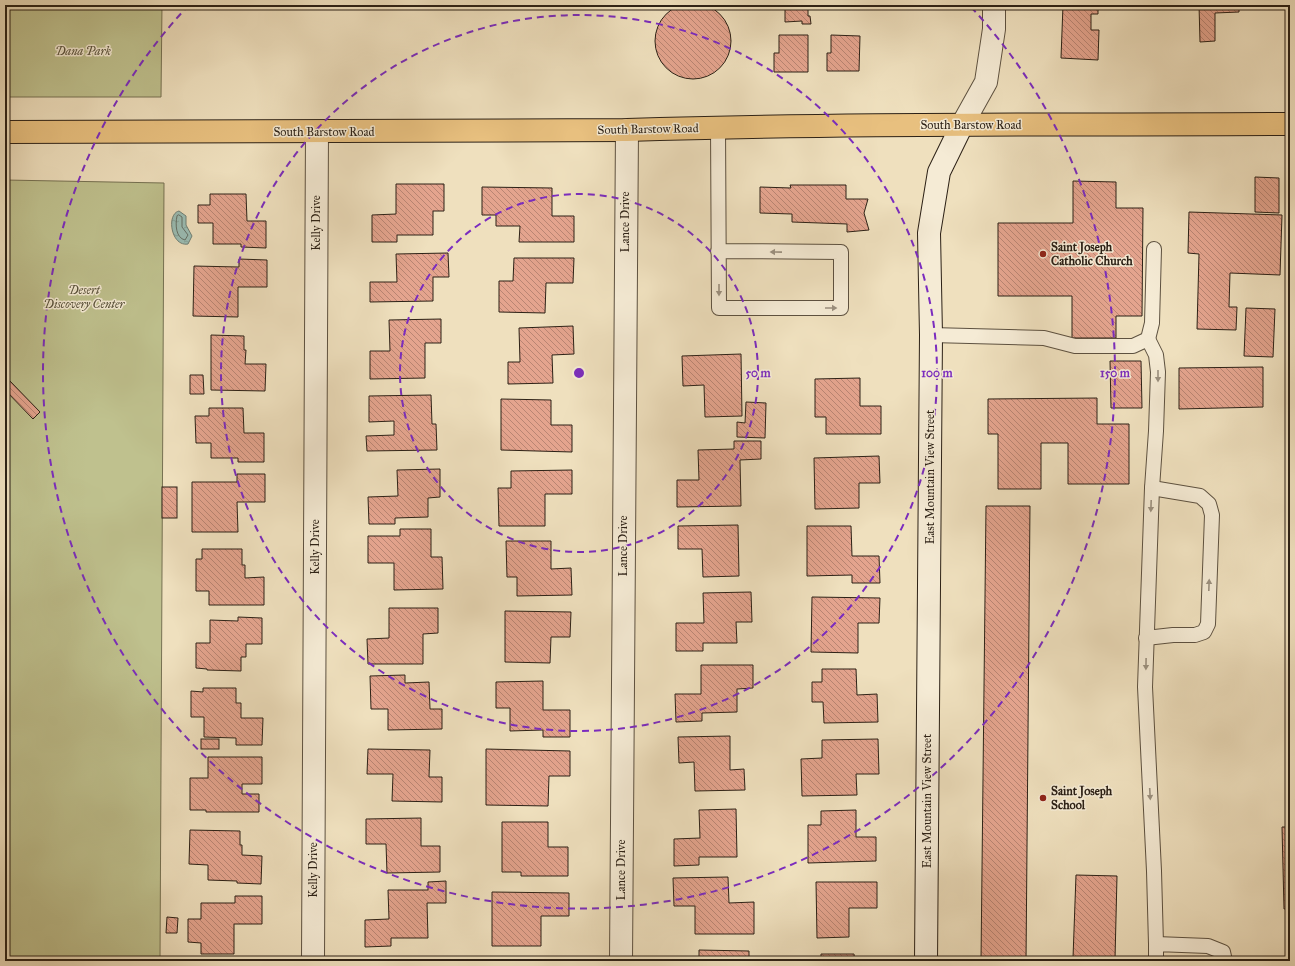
<svg xmlns="http://www.w3.org/2000/svg" width="1295" height="966" viewBox="0 0 1295 966" font-family="'IM FELL Great Primer',serif">
<style>
.green{fill:#bfc18e;stroke:#767152}
.water{fill:url(#water-ripples);stroke:#6e7f75}
.lines{fill:none;stroke-linecap:round;stroke-linejoin:round}
.shore{stroke:#636f65;stroke-width:1}
.building{fill:url(#building-back-hatch);stroke:#2c2116}
.service-casing{stroke:#5d5140;stroke-width:16}
.minor-casing{stroke:#5d5140;stroke-width:24}
.tertiary-casing{stroke:#5d5140;stroke-width:24}
.secondary-casing{stroke:#2c2116;stroke-width:24}
.primary-casing{stroke:#2c2116;stroke-width:24}
.service{stroke:#f5ebd5;stroke-width:14}
.minor{stroke:#f5ebd5;stroke-width:22}
.tertiary{stroke:#f5ebd5;stroke-width:22}
.secondary{stroke:#f5ebd5;stroke-width:22}
.primary{stroke:#e8c07f;stroke-width:22}
.oneway{fill:#9b907f}
.ring{fill:none;stroke:#7b2cbf;stroke-width:2;stroke-dasharray:7 5}
.poi-dot{fill:#8f2418;stroke:#f5ebd5;stroke-width:1.5}
.labels{text-anchor:middle;dominant-baseline:central;stroke-width:3;stroke-linejoin:round;paint-order:stroke}
.park-label{font-size:12px;font-style:italic;fill:#58513a;stroke:#f5ebd5}
.street-label{font-size:12px;fill:#2c2116;stroke:#f5ebd5}
.poi-label{font-size:12px;font-weight:bold;fill:#2c2116;stroke:#f5ebd5;text-anchor:start}
.centre{fill:#7b2cbf;stroke:#f5ebd5;stroke-width:2}
.ring-label{font-size:12px;text-anchor:middle;font-weight:bold;fill:#7b2cbf;stroke:#f5ebd5;stroke-width:3;stroke-linejoin:round;paint-order:stroke}
</style>
<defs>
<pattern id="water-ripples" width="26" height="14" patternUnits="userSpaceOnUse"><rect width="26" height="14" fill="#9abdb4"/><path d="M2 4q2-2 4 0t4 0M15 11q2-2 4 0t4 0" fill="none" stroke="#85a29a"/></pattern>
<pattern id="building-back-hatch" width="6" height="6" patternUnits="userSpaceOnUse"><rect width="6" height="6" fill="#e4a48e"/><path d="M-1 5l2 2M0 0l6 6M5-1l2 2" fill="none" stroke="#b98573"/></pattern>
</defs>
<rect width="100%" height="100%" fill="#efe0be"/>
<filter id="stains"><feTurbulence type="fractalNoise" baseFrequency=".005" numOctaves="4"/><feColorMatrix values="0 0 0 0 .2 0 0 0 0 .09 0 0 0 0 .02 0 0 0 .5 -.17"/></filter>
<radialGradient id="worn" r=".72"><stop offset=".6" stop-color="#630" stop-opacity="0"/><stop offset="1" stop-color="#630" stop-opacity=".3"/></radialGradient>
<!-- green -->
<g class="green">
<polygon points="5,5 162,5 161,97 5,97"/>
<polygon points="5,180 164,183 160,961 5,961"/>
</g>
<!-- water -->
<path class="water" d="M179,211L186,216V225L192,236L188,244C171,247 166,214 179,211Z"/>
<g class="lines">
<!-- shore -->
<path class="shore" d="M179,215L182,217V227L188,235L185,240C176,238 175,225 177,216Z"/>
</g>
<!-- building -->
<g class="building">
<circle cx="693" cy="41" r="38"/>
<polygon points="785,5 808,5 808,16 810,16 811,24 802,24 802,21 785,22"/>
<polygon points="1063,5 1098,5 1098,14 1091,14 1091,30 1099,30 1098,60 1061,58"/>
<rect x="1116" y="5" width="19" height="4"/>
<polygon points="1199,5 1239,5 1239,12 1215,13 1215,41 1200,42"/>
<rect x="1286" y="14" width="4" height="44"/>
<polygon points="779,35 808,35 808,72 774,72 774,53 779,53"/>
<polygon points="831,35 860,36 859,71 827,71 827,53 831,53"/>
<polygon points="1255,177 1279,178 1279,213 1255,212"/>
<polygon points="1073,181 1116,182 1116,208 1143,208 1142,316 1116,316 1116,338 1072,338 1072,296 998,296 998,223 1073,223"/>
<polygon points="396,184 444,184 444,211 433,211 433,235 397,235 397,242 372,242 372,215 396,214"/>
<polygon points="790,185 846,185 846,199 868,199 864,213 869,230 847,232 847,224 792,222 792,214 760,213 760,187 791,188"/>
<polygon points="482,187 552,188 552,216 574,216 574,242 519,242 520,226 496,226 496,215 482,215"/>
<polygon points="210,194 246,194 247,221 266,221 266,248 241,247 241,244 213,244 213,223 198,223 198,205 210,205"/>
<polygon points="1189,212 1282,215 1280,275 1230,273 1229,307 1237,307 1236,330 1197,329 1199,254 1188,253"/>
<polygon points="448,253 449,277 433,277 433,301 370,302 370,282 397,282 396,254"/>
<polygon points="514,258 574,258 573,283 546,283 545,313 499,312 499,281 513,281"/>
<polygon points="239,259 267,260 267,287 238,287 238,317 193,316 194,266 239,267"/>
<polygon points="1246,308 1275,309 1273,357 1244,356"/>
<polygon points="441,319 441,343 425,343 425,378 370,379 370,351 390,351 389,320"/>
<polygon points="573,326 574,354 552,355 553,383 508,384 508,362 520,362 519,328"/>
<polygon points="211,335 244,336 244,350 246,350 245,364 266,364 265,391 211,390"/>
<polygon points="741,354 742,416 705,417 704,385 683,386 682,356"/>
<polygon points="1110,361 1141,361 1142,408 1111,408"/>
<polygon points="1263,367 1263,407 1179,409 1179,368"/>
<polygon points="190,375 203,375 204,394 190,394"/>
<polygon points="860,378 860,406 881,406 881,434 826,434 826,417 815,417 815,379"/>
<polygon points="10,381 40,412 33,419 5,390 5,386"/>
<polygon points="431,395 432,424 436,424 437,450 367,451 366,436 394,435 394,421 369,422 369,396"/>
<polygon points="1097,398 1097,424 1129,424 1129,484 1068,484 1068,443 1041,443 1041,489 998,489 998,434 988,434 988,399"/>
<polygon points="501,399 551,400 551,425 572,425 572,452 501,450"/>
<polygon points="746,402 766,403 765,438 737,437 737,422 745,423"/>
<polygon points="209,408 243,408 244,433 264,433 264,462 238,462 238,458 211,458 211,443 196,443 195,416 209,416"/>
<polygon points="734,441 761,441 761,459 740,460 741,506 677,507 677,480 699,480 698,450 734,449"/>
<polygon points="879,456 880,483 859,483 859,508 815,509 814,458"/>
<polygon points="440,469 440,497 428,498 428,517 395,518 395,524 369,524 368,497 398,496 397,470"/>
<polygon points="572,470 572,494 545,494 545,526 499,526 498,488 511,488 511,471"/>
<polygon points="237,474 265,474 265,502 237,502 238,532 192,532 192,482 237,482"/>
<rect x="162" y="487" width="15" height="31"/>
<polygon points="986,506 1030,506 1026,961 981,961"/>
<polygon points="738,525 739,576 703,577 702,549 678,549 678,526"/>
<polygon points="807,526 851,526 852,556 879,556 880,583 852,583 852,575 807,576"/>
<polygon points="400,529 431,529 431,557 442,557 443,589 394,590 394,563 368,563 368,536 400,536"/>
<polygon points="506,541 551,541 551,569 571,568 572,595 517,596 517,577 507,577"/>
<polygon points="202,549 242,549 242,565 245,565 245,578 264,577 264,605 209,605 209,591 196,591 196,559 202,559"/>
<polygon points="751,592 752,622 736,622 737,643 703,643 703,651 676,651 676,623 704,623 703,593"/>
<polygon points="812,597 880,598 879,623 858,623 858,653 811,652"/>
<polygon points="389,608 438,608 438,633 423,634 423,664 368,664 367,639 389,638"/>
<polygon points="505,611 571,612 570,637 551,637 550,663 505,662"/>
<polygon points="238,617 262,618 262,644 246,644 246,657 241,657 241,671 207,670 207,669 196,668 196,643 210,643 210,620 238,621"/>
<polygon points="701,665 753,665 753,688 737,689 737,712 702,713 702,721 676,722 675,694 701,694"/>
<polygon points="822,669 856,669 857,695 877,694 878,722 824,723 823,702 812,702 812,682 822,682"/>
<polygon points="405,675 405,683 429,682 430,709 442,709 442,729 388,730 388,709 371,709 370,676"/>
<polygon points="543,681 543,710 570,710 570,737 543,737 543,730 510,731 510,708 496,708 496,682"/>
<polygon points="203,688 236,688 236,703 241,703 241,718 263,718 262,745 236,745 236,738 204,737 204,717 191,717 191,691 203,692"/>
<polygon points="730,736 730,770 744,769 745,790 695,791 694,762 679,763 678,737"/>
<rect x="201" y="739" width="18" height="10"/>
<polygon points="878,739 879,774 856,774 857,795 802,796 801,759 822,758 822,740"/>
<polygon points="368,749 430,750 429,777 442,777 442,802 392,801 393,774 367,774"/>
<polygon points="486,749 570,751 570,776 549,776 548,806 486,805"/>
<polygon points="208,757 262,757 262,784 242,784 242,794 259,794 259,812 206,812 206,810 190,810 190,778 208,778"/>
<polygon points="736,809 737,857 699,857 699,865 674,866 674,839 700,838 699,810"/>
<polygon points="856,810 856,837 876,837 876,861 808,863 808,825 821,825 821,811"/>
<polygon points="421,818 421,846 440,846 440,872 387,873 386,844 366,844 366,819"/>
<polygon points="502,822 548,822 548,847 568,847 568,876 521,876 521,872 502,872"/>
<polygon points="1282,827 1290,827 1290,908 1284,909"/>
<polygon points="190,830 240,831 240,845 242,845 242,855 262,856 261,884 237,883 237,881 208,880 208,865 189,864"/>
<polygon points="1076,875 1117,876 1115,959 1073,958"/>
<polygon points="728,877 729,903 754,902 754,934 695,934 695,906 674,906 673,878"/>
<polygon points="446,881 446,903 427,903 428,938 391,938 391,946 365,947 365,920 389,919 388,890 428,890 428,882"/>
<polygon points="816,882 877,882 877,908 849,908 849,937 817,938"/>
<polygon points="492,892 569,893 569,916 541,916 541,946 492,946"/>
<polygon points="235,896 262,896 262,924 234,924 234,954 201,954 201,943 188,942 188,919 201,919 201,903 235,903"/>
<polygon points="167,917 178,918 177,933 166,933"/>
<polygon points="699,950 749,951 749,961 699,961"/>
<polygon points="821,954 854,954 855,961 821,961"/>
<polygon points="420,957 420,961 364,961 364,958"/>
</g>
<g class="lines">
<!-- service casing -->
<g class="service-casing">
<g id="service">
<polyline points="718,127 719,308 841,308 841,252 718,251"/>
<polyline points="931,335 1044,338 1075,346 1133,346 1148,339 1152,323 1154,249"/>
<polyline points="1148,339 1156,355 1158,372 1156,431 1152,488 1145,687 1154,871 1156,944"/>
<polyline points="1146,638 1173,635 1195,635 1204,632 1208,624 1212,515 1209,504 1200,496 1152,488"/>
<polyline points="1156,961 1156,944 1208,946 1223,952 1225,961"/>
</g>
</g>
<!-- minor casing -->
<g class="minor-casing">
<g id="minor">
<polyline points="313,961 317,132"/>
<polyline points="621,961 627,130"/>
</g>
</g>
<!-- tertiary casing -->
<g class="tertiary-casing">
<polyline id="tertiary" points="962,125 986,82 994,29 994,5"/>
</g>
<!-- secondary casing -->
<g class="secondary-casing">
<polyline id="secondary" points="926,961 931,335 929,233 939,172 962,125"/>
</g>
<!-- primary casing -->
<g class="primary-casing">
<path id="primary" d="M5,132L627,130C848,123 1069,125 1290,124"/>
</g>
<!-- service -->
<use href="#service" class="service"/>
<!-- minor -->
<use href="#minor" class="minor"/>
<!-- tertiary -->
<use href="#tertiary" class="tertiary"/>
<!-- secondary -->
<use href="#secondary" class="secondary"/>
<!-- primary -->
<use href="#primary" class="primary"/>
</g>
<!-- one-way arrows -->
<defs><path id="oneway-solid" d="M-6-.8H1V-3.2L6.5 0L1 3.2V.8H-6Z"/></defs>
<g class="oneway">
<use href="#oneway-solid" transform="translate(776 252) rotate(-179)"/>
<use href="#oneway-solid" transform="translate(719 290) rotate(90)"/>
<use href="#oneway-solid" transform="translate(831 308)"/>
<use href="#oneway-solid" transform="translate(1158 376) rotate(90)"/>
<use href="#oneway-solid" transform="translate(1151 506) rotate(92)"/>
<use href="#oneway-solid" transform="translate(1209 585) rotate(-88)"/>
<use href="#oneway-solid" transform="translate(1146 664) rotate(91)"/>
<use href="#oneway-solid" transform="translate(1150 794) rotate(87)"/>
</g>
<!-- distance rings -->
<g class="ring">
<circle cx="579" cy="373" r="179"/>
<circle cx="579" cy="373" r="358"/>
<path d="M971 7A536 536 0 1 1 187 7"/>
</g>
<!-- markers -->
<g class="poi-dot">
<circle cx="1043" cy="254" r="4"/>
<circle cx="1043" cy="798" r="4"/>
</g>
<g class="labels">
<!-- park labels -->
<g class="park-label">
<text x="83" y="51">Dana Park</text>
<text x="84" y="290">Desert<tspan x="84" dy="14">Discovery Center</tspan></text>
</g>
<!-- street labels -->
<g class="street-label">
<text x="971" y="125">South Barstow Road</text>
<text transform="translate(648 129) rotate(-1)">South Barstow Road</text>
<text x="324" y="132">South Barstow Road</text>
<text transform="translate(625 222) rotate(-90)">Lance Drive</text>
<text transform="translate(316 223) rotate(-90)">Kelly Drive</text>
<text transform="translate(930 477) rotate(-90)">East Mountain View Street</text>
<text transform="translate(623 546) rotate(-90)">Lance Drive</text>
<text transform="translate(315 547) rotate(-90)">Kelly Drive</text>
<text transform="translate(927 801) rotate(-90)">East Mountain View Street</text>
<text transform="translate(313 870) rotate(-90)">Kelly Drive</text>
<text transform="translate(621 870) rotate(-90)">Lance Drive</text>
</g>
<!-- poi labels -->
<g class="poi-label">
<text x="1051" y="247">Saint Joseph<tspan x="1051" dy="14">Catholic Church</tspan></text>
<text x="1051" y="791">Saint Joseph<tspan x="1051" dy="14">School</tspan></text>
</g>
</g>
<circle cx="579" cy="373" r="6" class="centre"/>
<g class="ring-label">
<text x="758" y="377">50 m</text>
<text x="937" y="377">100 m</text>
<text x="1115" y="377">150 m</text>
</g>
<!-- margin -->
<rect width="1295" height="966" fill="none" stroke="#efe0be" stroke-width="20"/>
<rect x="6" y="6" width="1283" height="954" fill="none" stroke="#2c2116" stroke-width="2"/>
<rect x="10" y="10" width="1275" height="946" fill="none" stroke="#2c2116"/>
<rect width="100%" height="100%" filter="url(#stains)"/>
<rect width="100%" height="100%" fill="url(#worn)"/>
</svg>
